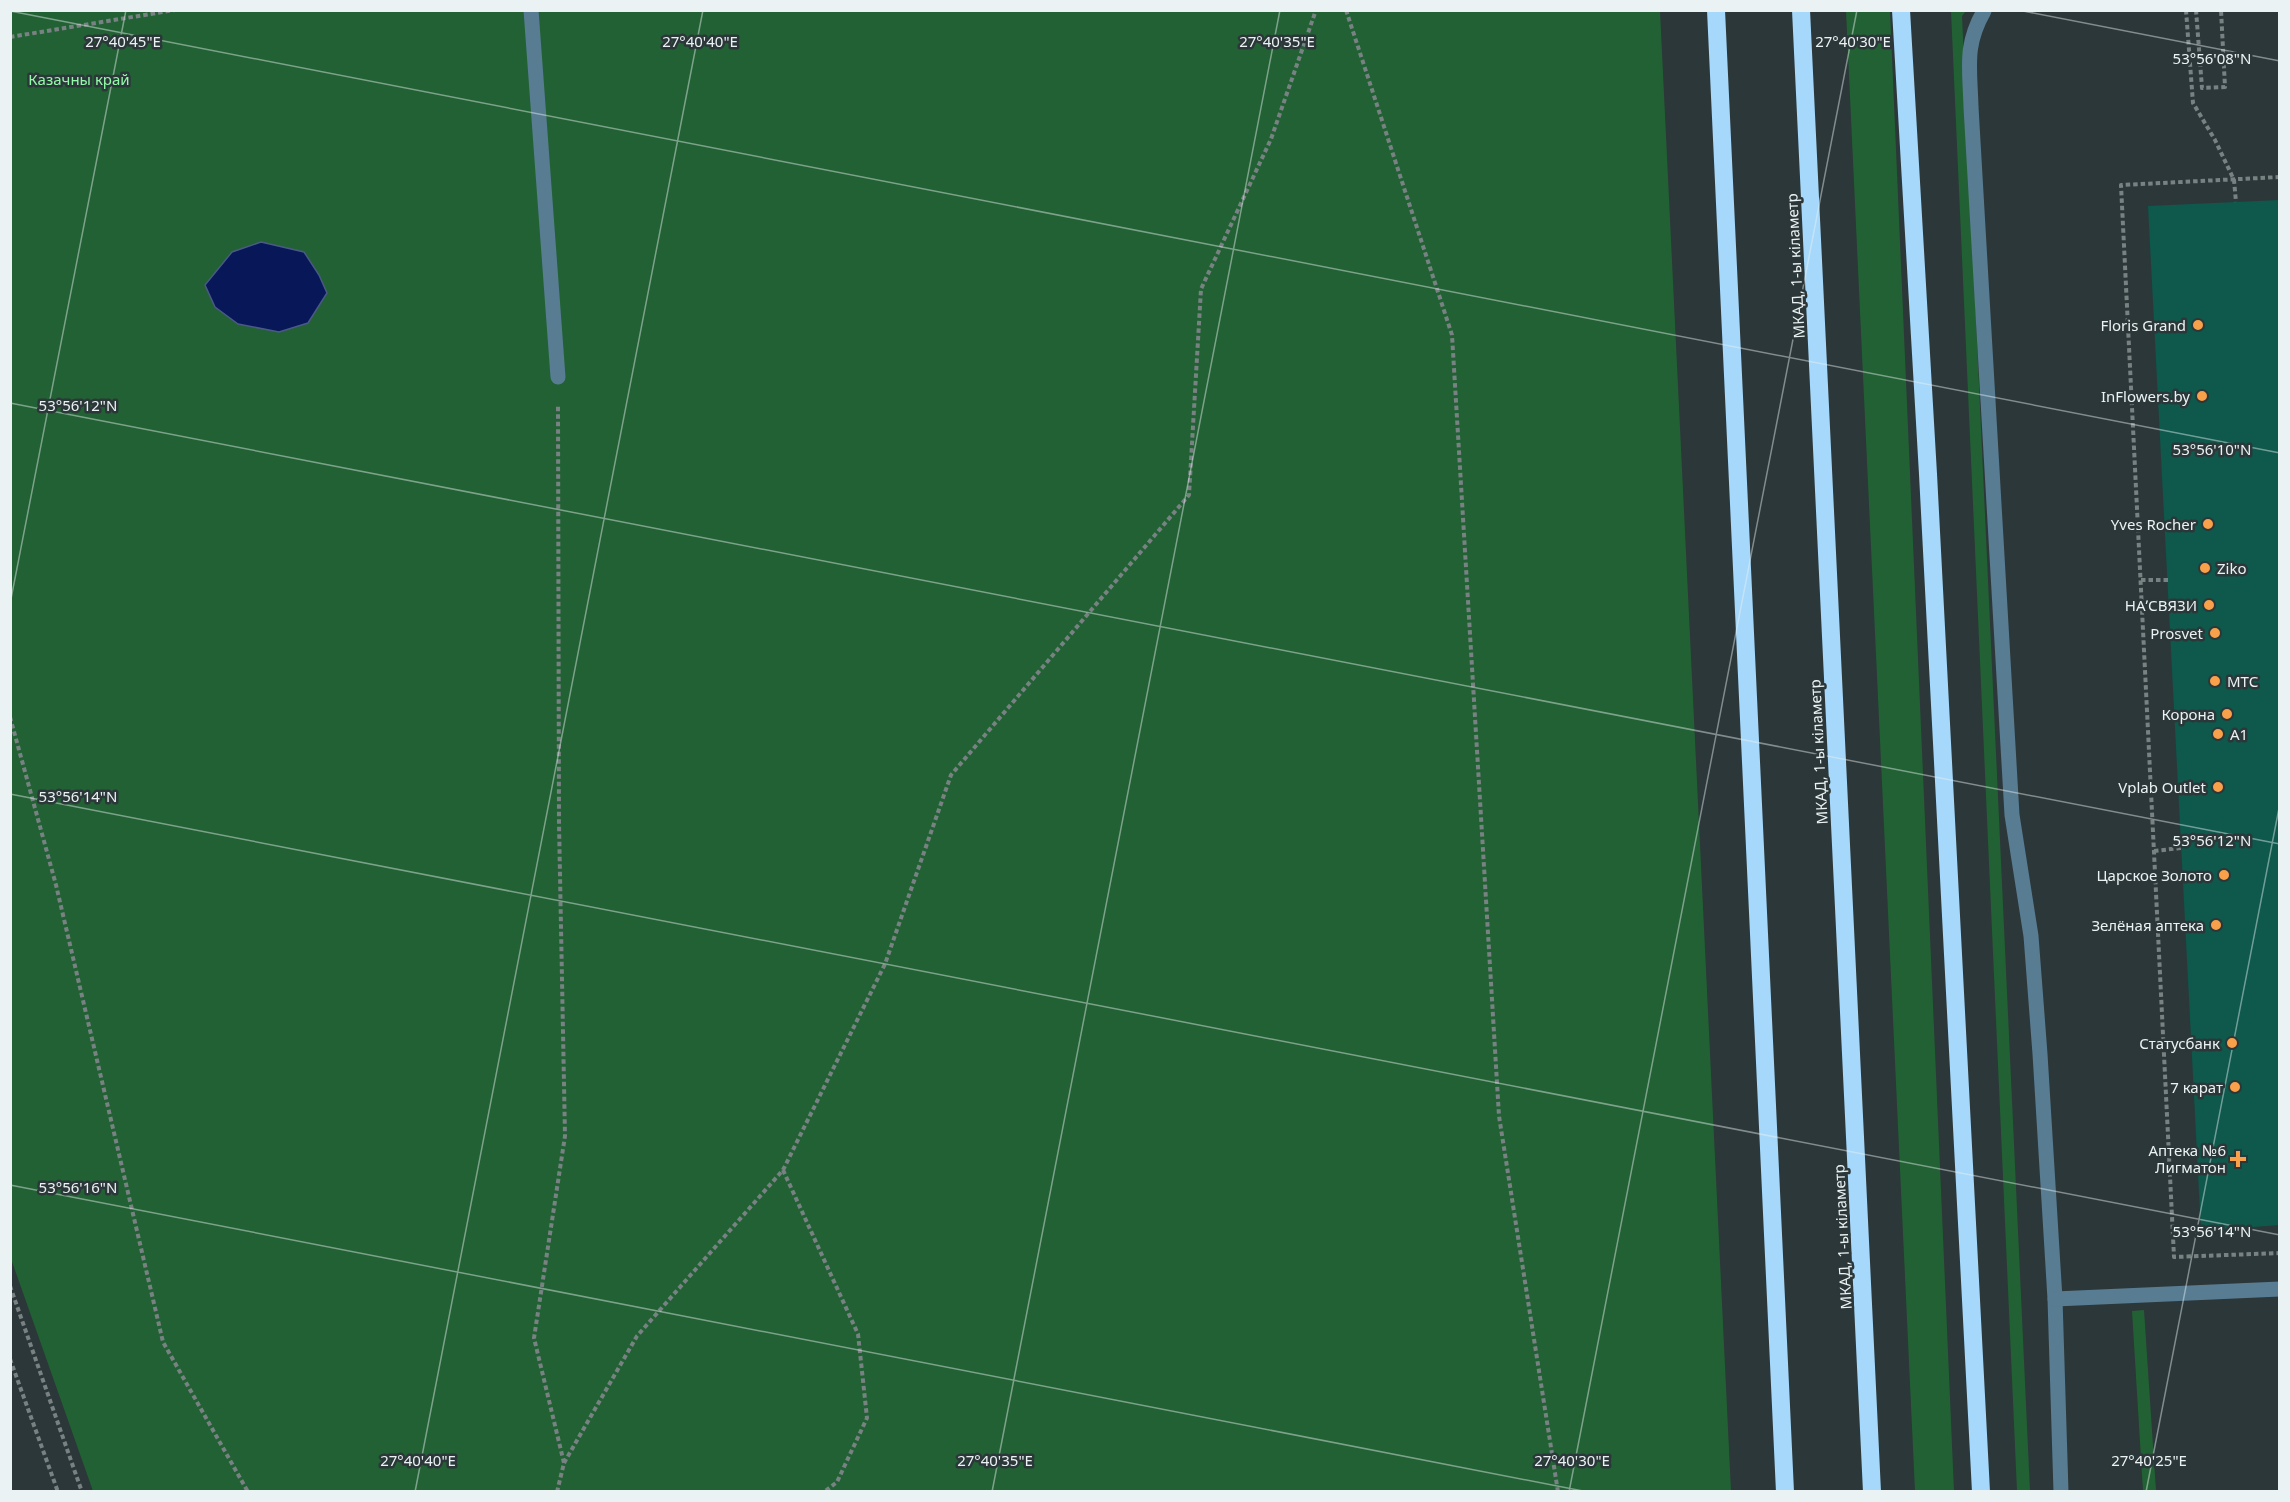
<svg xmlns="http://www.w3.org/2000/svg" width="2290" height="1502" viewBox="0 0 2290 1502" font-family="'Noto Sans',sans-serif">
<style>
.green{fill:#226134}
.water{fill:#071758;stroke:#4b5986;stroke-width:1.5}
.building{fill:#0e584c}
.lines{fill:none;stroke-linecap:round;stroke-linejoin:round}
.path{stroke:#788283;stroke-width:4;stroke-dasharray:4.5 3;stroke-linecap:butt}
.minor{stroke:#587c92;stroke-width:15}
.highway{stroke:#a5d8fa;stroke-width:18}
.ticks{fill:none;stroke:#ebf2f3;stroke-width:1.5;stroke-opacity:0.45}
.poi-dot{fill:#f8a14a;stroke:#2c3739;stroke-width:2}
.labels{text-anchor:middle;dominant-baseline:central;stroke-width:5;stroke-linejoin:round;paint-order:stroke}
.park-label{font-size:15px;fill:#92faa8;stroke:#2c3739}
.street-label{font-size:15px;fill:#ebf2f3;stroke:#2c3739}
.poi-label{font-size:15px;fill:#ebf2f3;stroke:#2c3739;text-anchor:end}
.ticks-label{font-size:15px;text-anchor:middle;fill:#ebf2f3;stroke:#2c3739;stroke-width:5;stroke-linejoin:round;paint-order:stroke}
</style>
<rect width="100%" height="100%" fill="#2c3739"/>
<!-- green -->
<g class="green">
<polygon points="10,11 1660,11 1731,1491 93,1491 10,1256"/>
<polygon points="1846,11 1890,11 1954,1491 1915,1491"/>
<polygon points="1951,11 1966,11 1962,16 2030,1491 2017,1491"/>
<polygon points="2144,1310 2156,1491 2143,1491 2132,1311"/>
</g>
<!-- water -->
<polygon class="water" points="261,242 304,252 319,275 327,293 308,323 279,332 238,324 215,307 205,285 232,252"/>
<!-- building -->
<polygon class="building" points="2280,200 2280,1225 2201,1231 2148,206"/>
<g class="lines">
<!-- path -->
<g class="path">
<polyline points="1346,10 1452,335 1499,1116 1558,1492"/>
<polyline points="2186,10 2193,103 2215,140 2234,180 2236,202"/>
<polyline points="2196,10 2202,88 2225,87 2221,10"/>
<polyline points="10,37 175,10"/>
<polyline points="2280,177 2121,185 2174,1257 2280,1253"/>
<polyline points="2141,580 2168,580"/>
<polyline points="10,717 56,885 163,1342 248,1492"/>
<polyline points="2154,851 2181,848"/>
<polyline points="783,1170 858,1334 867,1418 837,1482 824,1492"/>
<polyline points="10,1286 82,1492"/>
<polyline points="10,1359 58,1492"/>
<polyline points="564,1463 637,1336 783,1170 885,964 951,775 1189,495 1201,289 1271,139 1316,10"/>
<polyline points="557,1492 564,1463 534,1338 565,1136 559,823 558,404"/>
</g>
<!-- minor -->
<g class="minor">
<polyline points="531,10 558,377"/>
<path d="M1984,11C1964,46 1970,68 1971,107L2012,815L2031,936L2040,1054L2055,1299L2061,1492"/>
<polyline points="2055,1299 2280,1289"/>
</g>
<!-- highway -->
<g class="highway">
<polyline points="1716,10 1785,1492"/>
<polyline points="1801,10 1872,1492"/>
<polyline points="1901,10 1928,474 1981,1492"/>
</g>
</g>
<!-- ticks -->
<path class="ticks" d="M2018,10L2280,61M10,11L2280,453M10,403L2280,844M10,604L126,10M10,794L2280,1235M10,1185L1588,1492M415,1492L703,10M992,1492L1280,10M1569,1492L1857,10M2146,1492L2280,803"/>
<!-- markers -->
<g class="poi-dot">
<circle cx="2198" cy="325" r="6"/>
<circle cx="2202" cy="396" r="6"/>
<circle cx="2208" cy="524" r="6"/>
<circle cx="2205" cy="568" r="6"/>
<circle cx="2209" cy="605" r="6"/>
<circle cx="2215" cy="633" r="6"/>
<circle cx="2215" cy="681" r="6"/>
<circle cx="2227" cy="714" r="6"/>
<circle cx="2218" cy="734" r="6"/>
<circle cx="2218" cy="787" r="6"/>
<circle cx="2224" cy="875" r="6"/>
<circle cx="2216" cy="925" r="6"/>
<circle cx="2232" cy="1043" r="6"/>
<circle cx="2235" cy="1087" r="6"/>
<path d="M2235 1150h6v6h6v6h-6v6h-6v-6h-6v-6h6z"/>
</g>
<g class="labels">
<!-- park labels -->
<g class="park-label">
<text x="79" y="79">Казачны край</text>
</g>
<!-- street labels -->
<g class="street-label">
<text transform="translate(1795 266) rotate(-93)">МКАД, 1-ы кіламетр</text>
<text transform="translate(1818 752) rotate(-93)">МКАД, 1-ы кіламетр</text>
<text transform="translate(1842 1237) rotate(-93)">МКАД, 1-ы кіламетр</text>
</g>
<!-- poi labels -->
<g class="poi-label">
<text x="2186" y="325">Floris Grand</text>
<text x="2190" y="396">InFlowers.by</text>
<text x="2196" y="524">Yves Rocher</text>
<text x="2217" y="568" text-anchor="start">Ziko</text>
<text x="2197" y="605">НАʼСВЯЗИ</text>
<text x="2203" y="633">Prosvet</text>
<text x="2227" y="681" text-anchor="start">МТС</text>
<text x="2215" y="714">Корона</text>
<text x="2230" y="734" text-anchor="start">A1</text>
<text x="2206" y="787">Vplab Outlet</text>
<text x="2212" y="875">Царское Золото</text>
<text x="2204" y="925">Зелёная аптека</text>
<text x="2220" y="1043">Статусбанк</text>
<text x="2223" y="1087">7 карат</text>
<text x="2226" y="1150">Аптека №6<tspan x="2226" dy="17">Лигматон</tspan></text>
</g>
</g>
<g class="ticks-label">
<text x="123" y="47">27°40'45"E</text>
<text x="700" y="47">27°40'40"E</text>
<text x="1277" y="47">27°40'35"E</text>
<text x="1853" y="47">27°40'30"E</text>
<text x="2212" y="64">53°56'08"N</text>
<text x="78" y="411">53°56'12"N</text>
<text x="2212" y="455">53°56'10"N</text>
<text x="78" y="802">53°56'14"N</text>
<text x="2212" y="846">53°56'12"N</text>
<text x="78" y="1193">53°56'16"N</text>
<text x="2212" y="1237">53°56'14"N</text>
<text x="418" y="1466">27°40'40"E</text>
<text x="995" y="1466">27°40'35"E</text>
<text x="1572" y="1466">27°40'30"E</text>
<text x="2149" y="1466">27°40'25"E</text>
</g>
<!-- border -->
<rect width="2290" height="1502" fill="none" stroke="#ebf2f3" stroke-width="24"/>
</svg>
